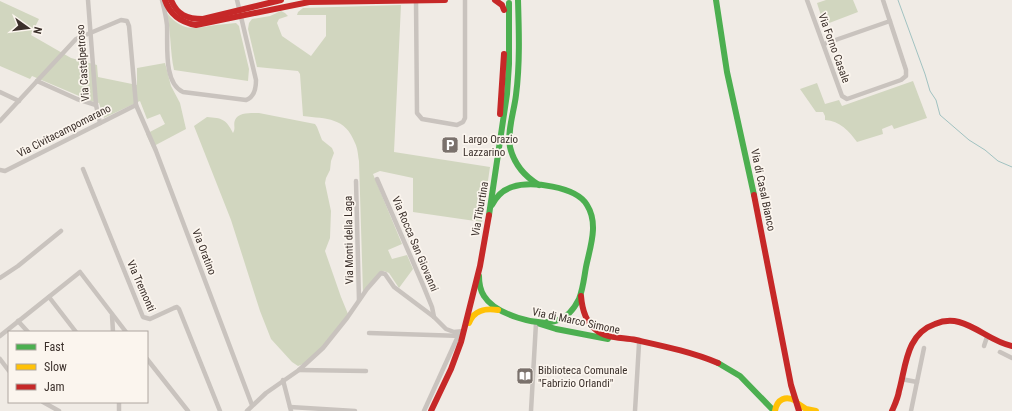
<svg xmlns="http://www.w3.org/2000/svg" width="1012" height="411" viewBox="0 0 1012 411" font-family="'Roboto Condensed',sans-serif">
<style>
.green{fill:#d1d6bf}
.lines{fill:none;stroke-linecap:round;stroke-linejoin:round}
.stream{stroke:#a1c2c1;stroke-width:1}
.street{stroke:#c9c3be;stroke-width:4.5}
.fast{stroke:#4caf50;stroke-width:6}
.slow{stroke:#ffc107;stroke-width:6}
.jam{stroke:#c62828;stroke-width:6}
.labels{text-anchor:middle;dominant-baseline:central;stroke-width:3.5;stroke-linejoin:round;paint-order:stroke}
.street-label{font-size:11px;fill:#3b302b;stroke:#fbf5ee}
.poi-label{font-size:11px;fill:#3b302b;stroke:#fbf5ee;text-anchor:start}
</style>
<rect width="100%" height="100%" fill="#f0ebe5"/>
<!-- green -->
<g class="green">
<polygon points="826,0 853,0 858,12 824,25 817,3"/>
<polygon points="0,1 39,19 31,35 71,58 97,65 98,77 137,85 137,68 165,63 171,86 180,103 186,129 152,147 146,134 165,124 160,114 147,119 140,101 104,118 99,103 91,101 32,76 30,79 0,66"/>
<path d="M401,5L394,152L490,167L482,222L413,212V178L380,171L373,174L402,244L388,250L392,259L407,255L413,269L399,288L389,273L384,271L363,293L359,161C358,156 358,149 355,143C345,117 327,119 303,116L300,74L298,71L257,67L248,29L249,23L252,19L270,16L281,11L285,13L288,16L279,19L277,23L282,36L311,56L326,36V15H297L298,12L303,8Z"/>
<path d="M167,13C183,33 195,28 216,25C223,24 229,24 236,23L239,26L240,31L249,69L248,81L174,70C170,51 171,32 167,13Z"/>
<path d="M913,81L927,118L894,129L892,125L882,129L883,134L857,142C849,131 840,121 825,120V116L823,112H816L800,89L817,83L825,104L839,100L842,106Z"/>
<path d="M259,113L315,124L317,127L322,140L332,148L334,153L331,161L330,170L326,178L325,183L331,211L330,238L325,251L341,297L348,314C337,329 316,361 298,366L292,362L271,339L260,311L231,220L194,126L207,117C222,118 226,119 233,133C236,128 233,125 235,120C238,112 252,113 259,113Z"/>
</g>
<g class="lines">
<!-- stream -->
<polyline class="stream" points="898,0 925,74 930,91 936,100 940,115 969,140 985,150 998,161 1012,167"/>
<!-- street -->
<g class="street">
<polyline points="88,0 96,105 100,123"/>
<path d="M162,0C164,8 166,16 167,25C168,44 163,83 183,92L246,100C255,97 256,88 256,80L237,0"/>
<polyline points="416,0 417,113 422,119 457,125 463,122 465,118 465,0"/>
<polyline points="807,0 842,96 847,99 901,80 906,76 906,70 883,0"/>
<polyline points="824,44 890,21"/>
<polyline points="37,81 77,99 96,105"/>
<polyline points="0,92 19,101"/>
<polyline points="0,121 76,39 121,20 127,21 129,26 136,105 156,151 252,405"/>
<polyline points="83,169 143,317 150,319 174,308 177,307 179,309 220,411"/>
<polyline points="0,170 5,171 136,105"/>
<polyline points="377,179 423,285 432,307 434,317"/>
<polyline points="356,181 359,300"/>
<polyline points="0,278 18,266 61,231"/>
<polyline points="49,297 76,332"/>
<polyline points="112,315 113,332"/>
<polyline points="18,321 28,332"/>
<polyline points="369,333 462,336"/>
<polyline points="0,336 80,272 126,332"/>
<polyline points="984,346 987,337"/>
<polyline points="1000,352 1012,358"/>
<polyline points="0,359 9,371"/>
<polyline points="147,359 188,411"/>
<polyline points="299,370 366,371"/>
<polyline points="901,379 917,382"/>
<polyline points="283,380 291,411"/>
<polyline points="43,402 59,411"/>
<polyline points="119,402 119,411"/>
<polyline points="290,407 355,411"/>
<polyline points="247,411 266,393 299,370 323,348 347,318 367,289 381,273 385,274 394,287 434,317 446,329 454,332 464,331"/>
<polyline points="424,411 459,334"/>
<polyline points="531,411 536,323"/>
<polyline points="635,411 639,344"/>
<polyline points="911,411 924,348"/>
</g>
<!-- fast -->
<g class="fast">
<path d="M518,0C519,32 520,64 516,95C514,112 507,131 510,147C514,164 524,176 539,185"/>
<polyline points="716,0 727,72 754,195"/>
<polyline points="489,215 507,94 509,64 509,3"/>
<path d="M479,276C479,283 480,290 484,296C495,314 539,328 558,320C568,317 574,309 579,299C583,289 584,278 586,267C590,247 599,224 587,205C576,186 531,181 512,187C503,190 496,197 492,205"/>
<polyline points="540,324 556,329 608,339"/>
<polyline points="718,363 740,376 774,411"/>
</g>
<!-- slow -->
<g class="slow">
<path d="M469,323C474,310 485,308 498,310"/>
<polyline points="797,403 806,409 816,411"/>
<path d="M775,411C777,399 786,395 796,401"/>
</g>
<!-- jam -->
<g class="jam">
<path d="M165,0C170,15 180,22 196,25L309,2L445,0"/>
<path d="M171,0C177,15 187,19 203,19L281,0"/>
<polyline points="495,0 502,5 504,10"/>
<polyline points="500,114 504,54"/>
<polyline points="754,195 791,385 799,411"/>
<path d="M581,296C582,308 585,321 595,329C606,339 622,337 636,340C663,346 692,352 718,363"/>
<polyline points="431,411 451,369 461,342 480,266 489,215"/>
<path d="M892,411C895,404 898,398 899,391C906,366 906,334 935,324C942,321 951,320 959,322C978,327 992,342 1012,346"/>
</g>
</g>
<!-- icons -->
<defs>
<g id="parking-square" transform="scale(0.9)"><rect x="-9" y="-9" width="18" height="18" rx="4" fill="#7a716c" stroke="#fbf5ee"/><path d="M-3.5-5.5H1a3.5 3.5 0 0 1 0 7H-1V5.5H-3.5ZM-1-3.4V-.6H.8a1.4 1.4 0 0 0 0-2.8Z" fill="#fff"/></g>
<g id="library-square" transform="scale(0.9)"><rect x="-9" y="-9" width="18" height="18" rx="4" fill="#7a716c" stroke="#fbf5ee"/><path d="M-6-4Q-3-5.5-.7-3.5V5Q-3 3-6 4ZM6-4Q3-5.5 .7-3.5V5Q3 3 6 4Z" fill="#fff"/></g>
</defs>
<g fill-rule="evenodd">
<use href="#parking-square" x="450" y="145"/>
<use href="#library-square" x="525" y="376"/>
</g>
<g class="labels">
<!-- street labels -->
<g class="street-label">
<text transform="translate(834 48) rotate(70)">Via Forno Casale</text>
<text transform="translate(83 63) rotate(-94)">Via Castelpetroso</text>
<text transform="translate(64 131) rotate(-27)">Via Civitacampomarano</text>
<text transform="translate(763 190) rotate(78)">Via di Casal Bianco</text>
<text transform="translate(480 209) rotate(-80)">Via Tiburtina</text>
<text transform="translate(349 240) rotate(-91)">Via Monti della Laga</text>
<text transform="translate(415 244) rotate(67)">Via Rocca San Giovanni</text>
<text transform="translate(204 252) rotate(69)">Via Oratino</text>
<text transform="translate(141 286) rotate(66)">Via Tremonti</text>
<text transform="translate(576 321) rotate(12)">Via di Marco Simone</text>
</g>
<!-- poi labels -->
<g class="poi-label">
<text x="463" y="139">Largo Orazio<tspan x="463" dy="13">Lazzarino</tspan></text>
<text x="538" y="370">Biblioteca Comunale<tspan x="538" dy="13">"Fabrizio Orlandi"</tspan></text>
</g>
</g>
<!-- legend -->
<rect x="8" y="331" width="140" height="72" fill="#fbf5ee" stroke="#aea6a0"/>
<rect x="16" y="344" width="20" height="6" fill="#4caf50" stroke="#aea6a0"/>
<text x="44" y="351" font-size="12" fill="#3b302b">Fast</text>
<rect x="16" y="364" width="20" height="6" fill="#ffc107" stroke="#aea6a0"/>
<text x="44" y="371" font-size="12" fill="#3b302b">Slow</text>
<rect x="16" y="384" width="20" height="6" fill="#c62828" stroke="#aea6a0"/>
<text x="44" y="391" font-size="12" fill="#3b302b">Jam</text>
<!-- north arrow -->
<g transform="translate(28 28) rotate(104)" stroke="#fbf5ee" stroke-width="3" paint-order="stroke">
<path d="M0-3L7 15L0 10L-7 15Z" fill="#3b302b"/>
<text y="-6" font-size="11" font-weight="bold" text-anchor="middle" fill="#3b302b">N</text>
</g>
</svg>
